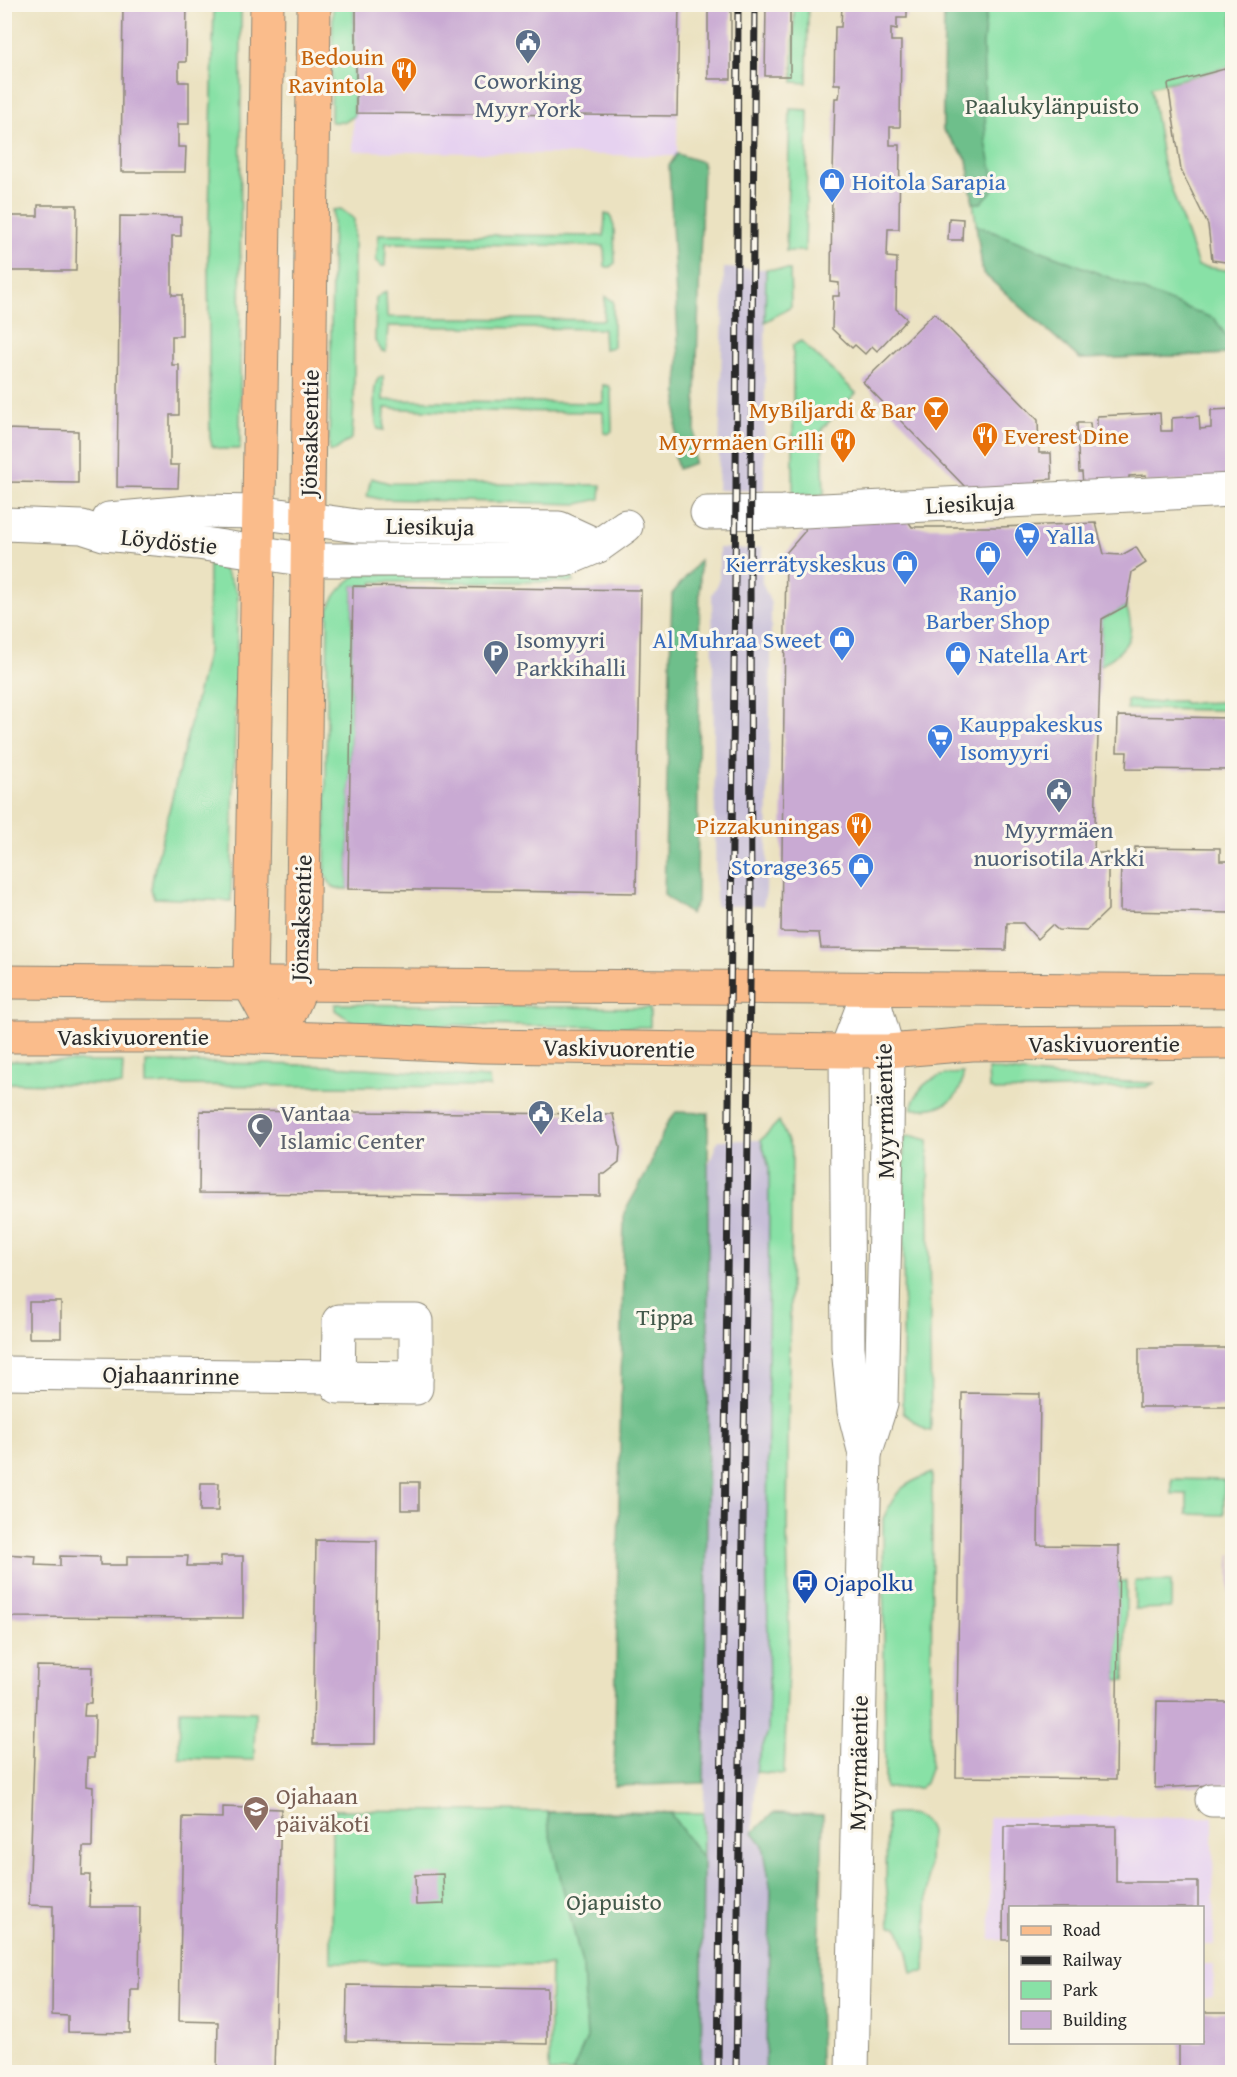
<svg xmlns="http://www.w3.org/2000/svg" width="1237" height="2077" viewBox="0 0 1237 2077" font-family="'Gentium Book Plus',serif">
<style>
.built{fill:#e6d2f0}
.industrial{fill:#c8bfd8}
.green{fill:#88e1a6;stroke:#5a8668;stroke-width:1.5}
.forest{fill:#6ebf8b;stroke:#4c755b;stroke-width:1.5}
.building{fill:#c9aad3}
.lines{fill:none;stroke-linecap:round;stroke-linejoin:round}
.minor-casing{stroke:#8b8676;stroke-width:35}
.major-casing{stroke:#8b8676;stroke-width:35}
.minor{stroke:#fff;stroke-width:33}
.major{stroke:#fabc8b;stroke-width:33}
.rail-casing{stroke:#2b2b2b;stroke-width:7}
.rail{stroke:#fbf7ec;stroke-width:4.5;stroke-dasharray:14;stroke-linecap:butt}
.labels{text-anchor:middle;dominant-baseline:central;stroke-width:6;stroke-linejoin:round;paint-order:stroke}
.food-label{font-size:24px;fill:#c56008;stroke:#fbf7ec;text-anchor:end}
.service-label{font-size:24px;fill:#4e5e75;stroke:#fbf7ec}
.park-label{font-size:24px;fill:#42584a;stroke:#fbf7ec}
.shop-label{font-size:24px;fill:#366cbe;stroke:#fbf7ec;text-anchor:start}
.street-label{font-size:24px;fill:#2b2b2b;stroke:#fbf7ec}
.worship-label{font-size:24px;fill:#5b616d;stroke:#fbf7ec;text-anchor:start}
.transit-label{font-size:24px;fill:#164399;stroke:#fbf7ec;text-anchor:start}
.education-label{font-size:24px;fill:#785e54;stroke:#fbf7ec;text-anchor:start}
</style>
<rect width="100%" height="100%" fill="#fbf7ec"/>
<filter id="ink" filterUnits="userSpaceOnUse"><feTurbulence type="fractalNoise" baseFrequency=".0167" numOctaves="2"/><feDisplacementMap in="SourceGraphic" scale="12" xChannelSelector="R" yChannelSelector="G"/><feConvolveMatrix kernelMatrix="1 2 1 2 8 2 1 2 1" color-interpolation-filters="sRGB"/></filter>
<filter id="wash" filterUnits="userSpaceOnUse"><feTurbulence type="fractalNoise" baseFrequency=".008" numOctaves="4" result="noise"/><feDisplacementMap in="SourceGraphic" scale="24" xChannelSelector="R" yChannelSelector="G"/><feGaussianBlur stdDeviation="1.35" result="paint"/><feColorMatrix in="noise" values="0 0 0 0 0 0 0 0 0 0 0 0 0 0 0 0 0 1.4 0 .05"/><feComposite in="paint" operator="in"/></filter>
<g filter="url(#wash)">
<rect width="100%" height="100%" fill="#ebe2c1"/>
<!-- built -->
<g class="built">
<polygon points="354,5 679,5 677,156 353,151"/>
<polygon points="989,1817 1213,1817 1214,1945 1203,1945 1202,1908 1010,1908 1010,1940 990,1939"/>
<polygon points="1202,1964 1214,1964 1213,1997 1203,1997"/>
</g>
<!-- industrial -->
<g class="industrial">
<polygon points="724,268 766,269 764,491 718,490"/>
<polygon points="762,547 762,582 771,604 771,663 766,892 763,906 716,906 712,594 719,582 719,548 750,549"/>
<polygon points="718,1140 761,1140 769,1168 767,1578 769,1691 768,1732 758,1759 756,1772 753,1832 763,1845 771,1891 765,2072 701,2072 708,1421 708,1167"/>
</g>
<!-- green -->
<g class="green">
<polygon points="214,5 241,5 240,449 221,449 212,446 210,438 208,260"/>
<polygon points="333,5 354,5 354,116 345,122 331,122"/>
<polygon points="794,5 808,5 807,83 793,82"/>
<polygon points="944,5 1232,5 1232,66 1151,87 1163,164 1198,266 1232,271 1232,354 1080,359 983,273 967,159 943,130"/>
<polygon points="790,109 808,110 805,251 786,251"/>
<polygon points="341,209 354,219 354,404 352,438 334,451 329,451 333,210"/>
<polygon points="605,214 610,215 614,227 615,263 610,267 605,267 604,246 386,243 385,266 381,266 376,260 379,234 604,236"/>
<polygon points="766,269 790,270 791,307 765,322"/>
<polygon points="386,292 387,317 604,320 605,296 613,301 613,347 604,349 603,329 388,326 386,352 382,351 375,341 376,299 380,295"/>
<polygon points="801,341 856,393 822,429 824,495 793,495 793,345"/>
<path d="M383,376V400L603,403V385L609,386L611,390L612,431L608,434L604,433L603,412L447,411L385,408L384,430L378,429C374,421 373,392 376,383C378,378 379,378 383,376Z"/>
<polygon points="371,478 389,483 601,485 600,499 578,504 379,499 367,496"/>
<polygon points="209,558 225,571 238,594 231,901 154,898 151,890 153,876 208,651"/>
<path d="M559,572L571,575L574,582H373L372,586H353L348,889C334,889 331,888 325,874L328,612C332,595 344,584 358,574Z"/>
<path d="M1126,606C1138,637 1126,650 1100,666L1102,619Z"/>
<polygon points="1127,700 1159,703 1161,701 1183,701 1184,703 1226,702 1226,710 1127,709"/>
<polygon points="335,1004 650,1008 650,1027 356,1024 335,1010"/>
<polygon points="5,1061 123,1062 122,1085 5,1083"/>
<path d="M146,1062C218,1063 290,1063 362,1068C404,1070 447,1076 489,1078L490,1087L146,1085Z"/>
<polygon points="988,1069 1089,1080 1154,1083 1146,1087 994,1091 989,1088"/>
<path d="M963,1073C962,1104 938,1110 911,1109C919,1081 935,1074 963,1073Z"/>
<polygon points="779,1121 792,1151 787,1524 789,1640 784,1774 756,1772 758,1759 768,1732 769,1691 767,1578 769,1168 761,1140"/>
<polygon points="913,1136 928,1140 931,1431 926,1430 903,1413 904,1137"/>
<path d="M932,1473L931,1766L925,1783L920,1788H885L883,1519C897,1489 901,1485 932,1473Z"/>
<polygon points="1172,1479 1224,1480 1224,1515 1187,1514 1187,1494 1172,1494"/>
<polygon points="1118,1581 1126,1581 1125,1680 1117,1680"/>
<polygon points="1135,1581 1171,1581 1171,1608 1135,1609"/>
<polygon points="180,1710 255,1712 254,1760 179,1758"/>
<polygon points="332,1810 703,1813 701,2072 549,2072 551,1965 331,1962"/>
<path d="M887,1814C906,1814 922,1810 930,1831L925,1972L912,1973L908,1953L898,1927L890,1926L886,1881Z"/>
</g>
<!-- forest -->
<g class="forest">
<polygon points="944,5 990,5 986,14 983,44 986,142 993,174 992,191 981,203 973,203 967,159 943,130"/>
<polygon points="677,154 703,162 694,463 678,469 675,458 679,357 669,166"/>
<polygon points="976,225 1215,319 1232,345 1232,354 1080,359 983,273"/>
<polygon points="700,560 697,902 690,914 664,895 672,594"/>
<polygon points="676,1112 708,1113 708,1421 704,1783 614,1786 624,1213 647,1172 667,1123"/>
<polygon points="548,1812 670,1813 703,1859 701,2072 572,2072 587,2038 583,1968 549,1832"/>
<polygon points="773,1813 823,1815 819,1959 820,2072 765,2072 771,1891 763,1845 753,1832"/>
</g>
<g id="blocks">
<!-- building -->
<g class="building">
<polygon points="123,4 187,4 186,62 179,62 179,82 189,82 189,124 178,124 178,147 186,147 185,172 121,172"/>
<polygon points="356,4 679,4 677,116 356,113"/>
<polygon points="766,4 790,4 790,76 765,76"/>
<polygon points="842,4 907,4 907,18 897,18 897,29 891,28 891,41 901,41 900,127 890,127 890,145 900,145 899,229 888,229 887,257 897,258 896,309 907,319 877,351 872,346 865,354 855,345 852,348 832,329 833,296 839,296 839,283 831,282 832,188 840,188 840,173 833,173 835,98 839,98 840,90 840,84 834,84 835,27 841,27"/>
<rect x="708" y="5" width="23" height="74"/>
<polygon points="1228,68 1232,73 1232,263 1212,260 1208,225 1181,170 1168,84"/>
<polygon points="4,205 7,205 7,216 38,216 38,205 77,205 76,271 4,271"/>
<polygon points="120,216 181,217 181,236 172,236 172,295 182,295 182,336 172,336 172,365 179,365 179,415 170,415 170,465 179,465 178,488 117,487"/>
<polygon points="949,218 963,219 962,240 948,240"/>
<polygon points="934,313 1038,420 1039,453 1051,453 1052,479 1036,480 1037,492 971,493 863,382"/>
<polygon points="1232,409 1232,479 1146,483 1146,475 1129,476 1129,483 1083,485 1082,472 1079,472 1077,423 1090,423 1091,434 1097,434 1097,416 1160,413 1161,431 1172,431 1172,418 1199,416 1200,429 1211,428 1211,410"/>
<polygon points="4,429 78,431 78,483 4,482"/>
<polygon points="902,512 912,527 998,527 1096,523 1104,554 1122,555 1136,547 1146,563 1132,572 1126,606 1102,619 1094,853 1108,853 1108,910 1086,931 1058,930 1052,925 1037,939 1023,923 1007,923 1006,950 821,948 819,933 781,932 786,553 805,531 807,515"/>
<polygon points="353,586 641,590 636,893 348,889"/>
<polygon points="1118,716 1232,718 1232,770 1126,769 1127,752 1117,752"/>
<polygon points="1135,847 1220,848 1220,861 1232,861 1232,913 1120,911 1121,860 1134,860"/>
<polygon points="200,1111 613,1114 620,1147 619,1163 605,1174 600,1174 600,1196 199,1193"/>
<rect x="29" y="1302" width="32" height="36"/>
<rect x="1139" y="1348" width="93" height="59"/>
<polygon points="962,1393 1040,1394 1038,1545 1119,1546 1116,1779 956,1777"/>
<rect x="401" y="1482" width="18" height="28"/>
<polygon points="201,1483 219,1483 218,1511 200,1511"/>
<polygon points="316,1540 377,1541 375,1744 313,1744"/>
<polygon points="4,1554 36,1556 35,1565 60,1566 60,1556 100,1557 100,1565 127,1565 127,1556 188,1556 187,1566 221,1566 221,1556 243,1556 243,1618 4,1617"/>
<polygon points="1230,1554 1232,1554 1232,1784 1155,1788 1157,1701 1229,1702"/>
<polygon points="37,1666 92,1667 91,1703 85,1703 84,1716 95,1716 94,1758 87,1758 86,1779 86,1786 93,1787 92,1847 83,1847 82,1875 90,1875 89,1907 140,1907 139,1990 131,1990 130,2033 68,2032 68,2016 52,2015 53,1906 29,1905"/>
<polygon points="223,1807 281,1809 274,2072 217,2072 218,2022 179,2021 183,1817 223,1818"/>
<polygon points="1004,1826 1116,1826 1116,1882 1198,1882 1198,1908 1010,1908 1010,1940 1003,1940"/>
<polygon points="443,1874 444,1904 416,1905 415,1875"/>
<polygon points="347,1985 547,1988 547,2044 346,2041"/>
<polygon points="1202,2012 1231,2012 1230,2072 1179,2072 1179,2042 1202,2042"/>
</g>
</g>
</g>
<g filter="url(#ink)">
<use href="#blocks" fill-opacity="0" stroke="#8b8676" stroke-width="1.5"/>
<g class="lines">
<!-- minor casing -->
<g class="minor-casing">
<g id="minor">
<polyline points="707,513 783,512 1232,490"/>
<polyline points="109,519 199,511 258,512 357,526 559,528 598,546"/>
<polyline points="4,524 82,527 104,534 198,543 307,560 565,560 598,546 626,526"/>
<polygon points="339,1321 416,1321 416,1388 338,1387"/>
<polyline points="4,1373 416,1378"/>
<polyline points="865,1454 881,1404 887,1139 888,1051 870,988"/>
<polyline points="1212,1800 1232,1800"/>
<polyline points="852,2072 865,1454 854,1411 848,1347 846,1051 870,988"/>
</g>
</g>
<!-- major casing -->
<g class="major-casing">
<g id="major">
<polyline points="267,4 263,285 250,985 279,1038"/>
<polyline points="4,982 1232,991"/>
<polyline points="4,1036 220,1036 377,1041 482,1046 846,1051 888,1051 972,1044 1232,1042"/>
<polyline points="279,1038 302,985 314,4"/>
</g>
</g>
<!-- minor -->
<use href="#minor" class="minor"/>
<!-- major -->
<use href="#major" class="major"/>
<!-- rail casing -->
<g class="rail-casing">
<g id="rail">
<polyline points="718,2072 736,490 738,4"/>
<polyline points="736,2072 751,906 750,587 755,4"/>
</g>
</g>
<!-- rail -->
<use href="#rail" class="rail"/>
</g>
</g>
<!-- icons -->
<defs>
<g id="civic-pin" transform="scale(1.35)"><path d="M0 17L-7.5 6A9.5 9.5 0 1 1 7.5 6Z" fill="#5c6f8a" stroke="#fbf7ec"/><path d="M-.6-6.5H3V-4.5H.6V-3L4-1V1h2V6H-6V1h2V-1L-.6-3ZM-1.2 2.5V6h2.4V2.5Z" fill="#fff"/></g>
<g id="restaurant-pin" transform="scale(1.35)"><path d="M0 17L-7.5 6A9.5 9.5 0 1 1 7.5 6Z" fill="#e8710a" stroke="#fbf7ec"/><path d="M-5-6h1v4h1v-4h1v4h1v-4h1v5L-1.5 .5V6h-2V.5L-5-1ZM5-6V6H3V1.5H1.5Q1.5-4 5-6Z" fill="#fff"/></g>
<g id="shop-pin" transform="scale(1.35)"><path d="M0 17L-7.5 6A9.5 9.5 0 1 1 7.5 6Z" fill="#3f7fe0" stroke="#fbf7ec"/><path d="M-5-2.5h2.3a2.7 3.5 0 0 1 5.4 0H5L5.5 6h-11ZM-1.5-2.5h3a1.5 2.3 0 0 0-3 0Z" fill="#fff"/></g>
<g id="bar-pin" transform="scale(1.35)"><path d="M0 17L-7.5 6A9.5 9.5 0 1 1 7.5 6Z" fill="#e8710a" stroke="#fbf7ec"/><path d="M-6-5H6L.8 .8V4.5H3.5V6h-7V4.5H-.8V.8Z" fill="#fff"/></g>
<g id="supermarket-pin" transform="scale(1.35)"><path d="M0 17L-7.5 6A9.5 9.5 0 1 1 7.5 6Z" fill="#3f7fe0" stroke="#fbf7ec"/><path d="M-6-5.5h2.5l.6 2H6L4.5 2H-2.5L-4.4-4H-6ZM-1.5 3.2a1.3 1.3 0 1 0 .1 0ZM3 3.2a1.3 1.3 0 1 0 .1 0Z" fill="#fff"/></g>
<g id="parking-pin" transform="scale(1.35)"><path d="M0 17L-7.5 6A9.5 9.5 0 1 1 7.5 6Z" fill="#5c6f8a" stroke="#fbf7ec"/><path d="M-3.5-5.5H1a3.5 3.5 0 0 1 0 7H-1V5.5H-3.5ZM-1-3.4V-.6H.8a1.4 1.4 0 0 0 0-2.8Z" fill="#fff"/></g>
<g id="mosque-pin" transform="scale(1.35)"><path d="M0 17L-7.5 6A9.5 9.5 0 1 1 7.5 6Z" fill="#6b7280" stroke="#fbf7ec"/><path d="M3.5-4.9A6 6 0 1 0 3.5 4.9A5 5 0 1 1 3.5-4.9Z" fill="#fff"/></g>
<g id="bus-pin" transform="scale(1.35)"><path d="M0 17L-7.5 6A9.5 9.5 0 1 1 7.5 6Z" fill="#1a4fb4" stroke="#fbf7ec"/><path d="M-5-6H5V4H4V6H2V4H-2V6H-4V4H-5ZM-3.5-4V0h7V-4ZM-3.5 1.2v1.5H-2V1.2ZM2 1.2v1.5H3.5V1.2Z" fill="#fff"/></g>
<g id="school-pin" transform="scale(1.35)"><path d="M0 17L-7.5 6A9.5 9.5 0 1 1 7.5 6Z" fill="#8d6e63" stroke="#fbf7ec"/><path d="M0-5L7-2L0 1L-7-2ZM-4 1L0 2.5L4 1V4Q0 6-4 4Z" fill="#fff"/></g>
</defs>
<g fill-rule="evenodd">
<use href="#civic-pin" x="528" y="42"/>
<use href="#restaurant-pin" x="404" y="70"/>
<use href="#shop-pin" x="832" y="181"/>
<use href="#bar-pin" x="936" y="409"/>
<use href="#restaurant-pin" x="985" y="435"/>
<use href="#restaurant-pin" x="843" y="441"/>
<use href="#supermarket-pin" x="1027" y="535"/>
<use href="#shop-pin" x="988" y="554"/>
<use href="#shop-pin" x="905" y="563"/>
<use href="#shop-pin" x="842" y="639"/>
<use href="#parking-pin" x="496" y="653"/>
<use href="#shop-pin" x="958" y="654"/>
<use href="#supermarket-pin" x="940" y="737"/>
<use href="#civic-pin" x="1059" y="791"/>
<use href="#restaurant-pin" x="859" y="825"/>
<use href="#shop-pin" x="861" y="866"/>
<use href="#civic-pin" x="541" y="1113"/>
<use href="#mosque-pin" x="260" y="1126"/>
<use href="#bus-pin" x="805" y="1582"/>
<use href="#school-pin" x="256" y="1809"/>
</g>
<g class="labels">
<!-- food labels -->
<g class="food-label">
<text x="384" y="56">Bedouin<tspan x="384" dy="28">Ravintola</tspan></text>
<text x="916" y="409">MyBiljardi &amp; Bar</text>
<text x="1004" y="435" text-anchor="start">Everest Dine</text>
<text x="824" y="441">Myyrmäen Grilli</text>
<text x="840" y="825">Pizzakuningas</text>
</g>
<!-- service labels -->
<g class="service-label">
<text x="528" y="80">Coworking<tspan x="528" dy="28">Myyr York</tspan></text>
<text x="516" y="639" text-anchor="start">Isomyyri<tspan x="516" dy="28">Parkkihalli</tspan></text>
<text x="1059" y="829">Myyrmäen<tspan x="1059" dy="28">nuorisotila Arkki</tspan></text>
<text x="560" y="1113" text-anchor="start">Kela</text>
</g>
<!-- park labels -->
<g class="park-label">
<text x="1052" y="105">Paalukylänpuisto</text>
<text x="665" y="1316">Tippa</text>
<text x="614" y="1901">Ojapuisto</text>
</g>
<!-- shop labels -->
<g class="shop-label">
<text x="852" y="181">Hoitola Sarapia</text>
<text x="1046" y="535">Yalla</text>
<text x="886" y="563" text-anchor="end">Kierrätyskeskus</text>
<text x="988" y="592" text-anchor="middle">Ranjo<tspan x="988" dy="28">Barber Shop</tspan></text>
<text x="822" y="639" text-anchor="end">Al Muhraa Sweet</text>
<text x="978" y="654">Natella Art</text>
<text x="960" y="723">Kauppakeskus<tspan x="960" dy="28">Isomyyri</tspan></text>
<text x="842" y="866" text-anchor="end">Storage365</text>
</g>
<!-- street labels -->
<g class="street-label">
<text transform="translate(309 433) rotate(-89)">Jönsaksentie</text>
<text transform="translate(970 503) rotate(-3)">Liesikuja</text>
<text transform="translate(430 526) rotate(1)">Liesikuja</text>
<text transform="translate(169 541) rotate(6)">Löydöstie</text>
<text transform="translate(301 918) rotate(-88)">Jönsaksentie</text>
<text x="133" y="1036">Vaskivuorentie</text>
<text x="1104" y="1043">Vaskivuorentie</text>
<text transform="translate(619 1048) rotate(1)">Vaskivuorentie</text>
<text transform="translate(884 1111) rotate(-91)">Myyrmäentie</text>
<text transform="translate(171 1375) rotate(1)">Ojahaanrinne</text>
<text transform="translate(858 1763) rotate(-89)">Myyrmäentie</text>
</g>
<!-- worship labels -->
<g class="worship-label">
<text x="280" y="1112">Vantaa<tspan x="280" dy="28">Islamic Center</tspan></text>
</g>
<!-- transit labels -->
<g class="transit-label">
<text x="824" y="1582">Ojapolku</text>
</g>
<!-- education labels -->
<g class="education-label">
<text x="276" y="1795">Ojahaan<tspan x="276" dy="28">päiväkoti</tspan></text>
</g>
</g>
<!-- margin -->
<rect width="1237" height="2077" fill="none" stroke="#fbf7ec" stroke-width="24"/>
<!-- legend -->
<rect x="1009" y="1906" width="195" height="138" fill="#fbf7ec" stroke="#a8a59f" stroke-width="1.5"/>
<rect x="1021" y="1926" width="30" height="9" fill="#fabc8b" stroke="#a8a59f" stroke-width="1.5"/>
<text x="1063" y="1936" font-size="18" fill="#2b2b2b">Road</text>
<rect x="1021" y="1956" width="30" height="9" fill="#2b2b2b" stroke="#a8a59f" stroke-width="1.5"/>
<text x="1063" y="1966" font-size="18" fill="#2b2b2b">Railway</text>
<rect x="1021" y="1981" width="30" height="18" fill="#88e1a6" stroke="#a8a59f" stroke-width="1.5"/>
<text x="1063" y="1996" font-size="18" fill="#2b2b2b">Park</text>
<rect x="1021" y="2011" width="30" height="18" fill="#c9aad3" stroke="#a8a59f" stroke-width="1.5"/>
<text x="1063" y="2026" font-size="18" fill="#2b2b2b">Building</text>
</svg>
